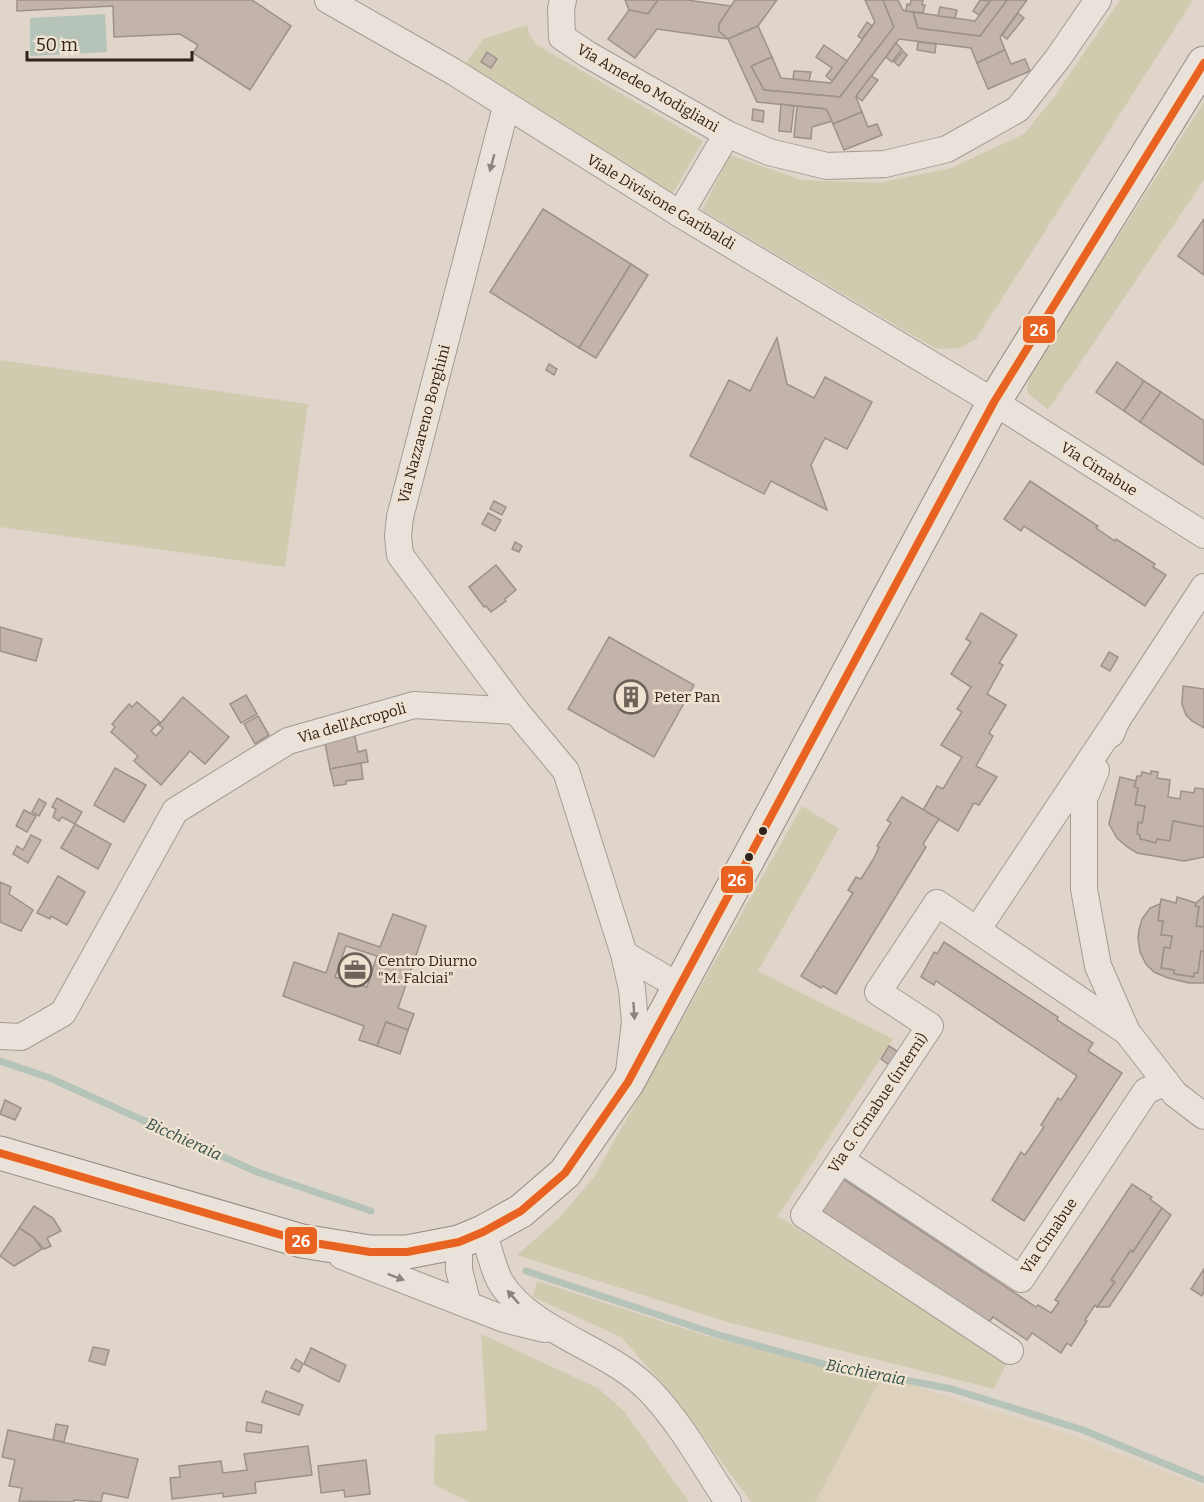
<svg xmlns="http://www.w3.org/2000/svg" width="1204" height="1502" viewBox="0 0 1204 1502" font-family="Bitter,serif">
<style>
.farmland{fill:#ded1bb}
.green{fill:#d0cbae}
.water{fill:#b5c3b8}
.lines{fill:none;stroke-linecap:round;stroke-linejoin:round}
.stream{stroke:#b5c3b8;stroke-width:7}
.building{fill:#c2b3ab;stroke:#9e918a;stroke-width:1.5;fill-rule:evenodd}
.minor-casing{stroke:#a49b94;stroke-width:28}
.secondary-casing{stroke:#948b83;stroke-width:35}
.minor{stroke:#e8e2db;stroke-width:26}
.secondary{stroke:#e8e2db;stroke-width:33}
.bus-1-casing{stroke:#f0e2d0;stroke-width:12}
.bus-1{stroke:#e86222;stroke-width:8}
.oneway{fill:#8c837c}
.bus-dot{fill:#31241d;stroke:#f0e2d0;stroke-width:2}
.labels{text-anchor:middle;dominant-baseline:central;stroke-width:5;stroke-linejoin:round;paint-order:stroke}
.street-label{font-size:15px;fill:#31241d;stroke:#f0e2d0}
.poi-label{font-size:15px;fill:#31241d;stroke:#f0e2d0;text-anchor:start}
.water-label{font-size:16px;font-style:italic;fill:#2e4f48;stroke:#f0e2d0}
.line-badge{stroke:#f0e2d0;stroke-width:2}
.badge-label{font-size:16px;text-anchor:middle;font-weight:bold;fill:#fff}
</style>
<rect width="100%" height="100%" fill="#dfd5ca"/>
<!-- farmland -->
<polygon class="farmland" points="883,1376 1074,1436 1204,1487 1204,1502 815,1502"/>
<!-- green -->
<g class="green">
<polygon points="1120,0 1193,0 976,339 960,348 936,349 702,210 730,155 801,180 878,183 951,168 1024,134 1054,97"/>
<polygon points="527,25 530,35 537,45 703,141 672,195 464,66 483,39"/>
<polygon points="1204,102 1204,180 1048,410 1027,392 1029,376"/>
<polygon points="0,360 308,404 285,567 0,527"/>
<polygon points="802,806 839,829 758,971 893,1039 778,1216 1007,1363 994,1389 727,1322 517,1255 559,1218 594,1177"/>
<polygon points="537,1281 704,1335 879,1382 815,1502 751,1502 671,1393 621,1337 533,1297"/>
<polygon points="481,1334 598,1388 624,1411 689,1502 470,1502 434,1485 435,1435 487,1430"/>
</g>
<!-- water -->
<polygon class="water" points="105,14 107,52 30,56 30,18"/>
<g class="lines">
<!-- stream -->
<g class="stream">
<polyline points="0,1061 50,1078 257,1172 371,1211"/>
<polyline points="526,1271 719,1335 827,1365 952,1389 1083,1430 1204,1480"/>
</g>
</g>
<!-- building -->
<g class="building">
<polygon points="17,0 252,0 291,26 250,90 193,53 198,45 180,34 114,37 113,6 17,11"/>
<polygon points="625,0 658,0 648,14 629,10"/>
<polygon points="658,0 687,0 731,6 719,24 719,31 728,39 657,29 635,58 608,39 629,10 648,14"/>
<polygon points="735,0 777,0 758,26 728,39 719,31 719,24"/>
<polygon points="865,0 883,0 894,27 840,97 764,90 751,66 772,57 781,78 831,83 875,22"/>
<polygon points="883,0 898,0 903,10 913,12 918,28 980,36 1007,0 1027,0 1000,37 1005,50 977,63 971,48 899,39 856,97 862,112 833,124 826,109 757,102 728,39 758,26 772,57 751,66 764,90 840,97 894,27"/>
<polygon points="911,0 923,0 922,5 925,5 923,13 906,11 907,4 910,5"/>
<polygon points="980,0 990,1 979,15 973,11"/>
<polygon points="991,0 1007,0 980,36 918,28 913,12 975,21"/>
<polygon points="940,7 957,10 955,18 938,16"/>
<polygon points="1018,13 1024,18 1007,39 1002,35"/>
<polygon points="867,22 872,26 862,39 858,36"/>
<polygon points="918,42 936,44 935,53 917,50"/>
<polygon points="896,43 902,49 892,62 886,57"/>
<polygon points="824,45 847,61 832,81 826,76 832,68 816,57"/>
<polygon points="1005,50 1011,64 1025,59 1030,71 988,89 977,63"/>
<polygon points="903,51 907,55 899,66 894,62"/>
<polygon points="487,52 497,59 491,68 481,62"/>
<polygon points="794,71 811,72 809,81 793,79"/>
<polygon points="871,76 878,80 862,101 856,96"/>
<polygon points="781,104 794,106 791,132 779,131"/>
<polygon points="797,106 826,109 832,121 812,127 811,139 794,137"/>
<polygon points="753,109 764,111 763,122 752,120"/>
<polygon points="862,112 868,127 877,124 882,135 844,150 833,124"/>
<polygon points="543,209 631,264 579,348 490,292"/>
<polygon points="1204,219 1204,275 1178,256"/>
<polygon points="631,264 648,275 596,358 579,348"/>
<polygon points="777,338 787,384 814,398 825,377 872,402 847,449 825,438 811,465 827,510 771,481 764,494 690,456 729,380 750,391"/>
<polygon points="1117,362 1144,381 1124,411 1096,392"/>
<polygon points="549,364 557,369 554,375 546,370"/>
<polygon points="1144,381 1161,392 1140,422 1124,411"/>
<polygon points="1161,392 1204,421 1204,465 1140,422"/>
<polygon points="1030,481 1098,526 1096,528 1115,541 1116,539 1155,564 1153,567 1166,575 1145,606 1024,526 1021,531 1004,519"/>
<polygon points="494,501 506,507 502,515 490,509"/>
<polygon points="488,513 501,520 495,531 482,524"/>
<polygon points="515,542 522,546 519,552 512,549"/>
<polygon points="496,565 516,590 505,599 506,601 491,612 486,606 484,607 469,587"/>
<polygon points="981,613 1017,635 999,663 1003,665 987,694 1006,705 989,733 993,736 976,766 997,777 979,805 974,803 958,831 923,810 937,786 943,789 962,757 941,745 962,712 957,709 971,687 951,674 971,642 966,639"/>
<polygon points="0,627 42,639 36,661 0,651"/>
<polygon points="609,637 694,685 654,757 568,709"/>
<polygon points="1109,652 1118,657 1110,671 1101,666"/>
<polygon points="1183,686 1204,689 1204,728 1192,721 1186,715 1182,704"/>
<polygon points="246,695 257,714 241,723 230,704"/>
<polygon points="183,697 229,737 205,764 190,751 161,785 134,761 138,756 111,732 115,727 112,724 129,704 132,707 137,702 160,722 151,731 156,736 163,728 159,725"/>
<polygon points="258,716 269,735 255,744 244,724"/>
<polygon points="354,732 358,752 366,750 368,762 330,769 324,738"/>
<polygon points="361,763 363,779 346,781 346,784 334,786 330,769"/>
<polygon points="115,768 146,785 124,822 94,805"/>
<polygon points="1151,771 1158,772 1157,778 1170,780 1168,797 1180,799 1181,791 1194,793 1195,788 1204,789 1204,827 1173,821 1170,841 1157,839 1156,843 1140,839 1140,835 1137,834 1138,822 1142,823 1145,806 1135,805 1138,788 1134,787 1137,776 1141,776 1142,772 1151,774"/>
<polygon points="1120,777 1136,781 1134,787 1138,788 1135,805 1145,806 1142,823 1138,822 1137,834 1140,835 1140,839 1156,843 1157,839 1170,841 1173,821 1204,827 1204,857 1184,861 1137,853 1126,846 1117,838 1109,824"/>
<polygon points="902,797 939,819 923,844 926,847 836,994 823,986 821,988 801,976 853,893 848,890 856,877 861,879 874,858 879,847 877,846 891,823 887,820"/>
<polygon points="57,798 82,812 75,824 62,817 59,821 53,817 56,809 52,807"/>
<polygon points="39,799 46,803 39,816 32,812"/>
<polygon points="24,810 36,816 27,832 16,826"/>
<polygon points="75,824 111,844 98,869 61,848"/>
<polygon points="31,835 41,840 28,863 13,854 17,846 23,850"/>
<polygon points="58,876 85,892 67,925 51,916 50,919 37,913"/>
<polygon points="0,882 11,887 9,894 33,910 21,931 0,922"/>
<polygon points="1204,896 1204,927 1196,926 1199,907 1195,906 1196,903"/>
<polygon points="1177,897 1196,903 1195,906 1199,907 1196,926 1204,927 1204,951 1201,951 1198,973 1194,973 1194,977 1174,974 1174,970 1161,968 1164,947 1170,948 1172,936 1161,935 1163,921 1158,921 1161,899 1176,903"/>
<polygon points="1160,904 1158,921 1163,921 1161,935 1172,936 1170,948 1164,947 1161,968 1174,970 1174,974 1194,977 1194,973 1198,973 1201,951 1204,951 1204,983 1189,983 1168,978 1154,972 1146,964 1140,952 1138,938 1139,930 1142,919 1150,908"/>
<path d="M393,914L426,926L398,1008L414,1014L408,1030L386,1022L377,1046L359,1040L364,1026L283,996L294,962L326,973L339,933L380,947ZM346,946L377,956L367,987L335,977Z"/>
<polygon points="944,942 1058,1017 1057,1020 1093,1043 1088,1051 1122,1073 1024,1221 992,1200 1021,1152 1025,1155 1044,1127 1041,1125 1058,1098 1061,1100 1077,1076 936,981 934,985 921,977 934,952 937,954"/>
<polygon points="386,1022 408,1030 400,1054 377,1046"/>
<polygon points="889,1046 900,1053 891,1066 881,1059"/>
<polygon points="5,1100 21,1108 15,1120 0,1114"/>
<polygon points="840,1177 1036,1307 1038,1305 1051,1313 1059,1302 1055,1300 1132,1184 1152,1197 1150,1199 1162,1208 1133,1252 1131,1250 1111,1280 1115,1282 1097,1307 1095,1305 1085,1320 1087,1321 1071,1346 1067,1343 1061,1353 1032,1333 1027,1340 993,1317 989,1322 815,1208"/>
<polygon points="34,1206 53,1218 61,1231 47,1238 51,1246 44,1249 33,1237 19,1228"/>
<polygon points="1162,1208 1171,1215 1109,1307 1097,1307 1115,1282 1111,1280 1131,1250 1133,1252"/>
<polygon points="19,1228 33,1237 42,1249 14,1266 0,1256"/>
<polygon points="1204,1269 1204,1292 1202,1296 1191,1289"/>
<polygon points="93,1347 109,1350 105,1365 89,1361"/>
<polygon points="311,1348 346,1365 339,1382 304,1364"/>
<polygon points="296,1359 303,1364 299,1372 291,1368"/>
<polygon points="266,1391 303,1405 299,1415 262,1402"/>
<polygon points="247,1422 262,1425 261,1433 246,1431"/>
<polygon points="56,1424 68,1426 64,1442 53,1440"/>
<polygon points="8,1430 138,1459 128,1498 103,1493 101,1502 74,1500 74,1502 19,1501 22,1488 9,1486 15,1460 2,1457"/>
<polygon points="308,1446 312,1475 255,1482 256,1493 223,1497 223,1493 172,1499 170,1478 180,1477 179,1466 221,1461 223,1473 247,1470 244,1454"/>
<polygon points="366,1460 370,1494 345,1497 344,1490 321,1493 318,1466"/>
</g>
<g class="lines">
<!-- minor casing -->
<g class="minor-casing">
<g id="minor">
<polyline points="328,0 454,72 680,214 994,402 1204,535"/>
<polyline points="563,0 561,9 562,37 587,54 727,134"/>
<polyline points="506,107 400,517 398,536 400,555 516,711"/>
<polyline points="680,214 727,134 769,152 827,166 885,164 947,149 1018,109 1058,58 1098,0"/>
<polyline points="1111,734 1117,720 1204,587"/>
<polyline points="1096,770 1084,799 1084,889 1098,966 1127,1032 1175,1094 1204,1116"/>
<polyline points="977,930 1127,1032"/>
<polyline points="624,954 632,989 635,1022 629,1072"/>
<polyline points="0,1036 21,1037 63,1013 175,811 288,741 414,705 516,711 566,771 624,954 680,987"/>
<polyline points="841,1160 1021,1279 1146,1091 1166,1082"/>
<path d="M483,1232C489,1247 493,1270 501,1283C533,1333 608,1348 649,1390C680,1422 703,1464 728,1502"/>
<polyline points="459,1242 459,1270 468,1305"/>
<polyline points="342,1256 504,1319 544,1329"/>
<polyline points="1010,1351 804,1215 930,1026 878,992 937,903 977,930 1117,720"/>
</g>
</g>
<!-- secondary casing -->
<g class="secondary-casing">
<polyline id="secondary" points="0,1153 302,1241 370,1252 407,1252 459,1242 483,1232 521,1211 565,1173 628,1082 994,402 1204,63"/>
</g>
<!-- minor -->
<use href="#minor" class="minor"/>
<!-- secondary -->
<use href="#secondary" class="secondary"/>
<!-- bus-1 casing -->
<g class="bus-1-casing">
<polyline id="bus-1" points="0,1153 302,1241 370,1252 407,1252 459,1242 483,1232 521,1211 565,1173 628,1082 994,402 1204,63"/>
</g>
<!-- bus-1 -->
<use href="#bus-1" class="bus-1"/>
</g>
<!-- one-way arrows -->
<defs><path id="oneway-solid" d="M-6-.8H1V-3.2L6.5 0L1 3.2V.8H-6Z" transform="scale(1.5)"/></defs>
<g class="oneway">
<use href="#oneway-solid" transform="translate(492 163) rotate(105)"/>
<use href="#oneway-solid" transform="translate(634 1011) rotate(86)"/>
<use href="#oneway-solid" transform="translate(396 1277) rotate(21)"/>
<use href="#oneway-solid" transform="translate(513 1297) rotate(-131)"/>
</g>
<!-- icons -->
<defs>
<g id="building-ring" transform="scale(1.725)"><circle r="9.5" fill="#f0e2d0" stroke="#6e625a" stroke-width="1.5"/><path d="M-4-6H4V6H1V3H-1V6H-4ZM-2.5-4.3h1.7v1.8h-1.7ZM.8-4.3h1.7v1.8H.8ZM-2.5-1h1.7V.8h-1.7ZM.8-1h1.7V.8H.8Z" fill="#6e625a"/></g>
<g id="office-ring" transform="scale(1.725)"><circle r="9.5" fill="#f0e2d0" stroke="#6e625a" stroke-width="1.5"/><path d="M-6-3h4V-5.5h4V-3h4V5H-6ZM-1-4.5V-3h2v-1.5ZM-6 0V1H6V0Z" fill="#6e625a"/></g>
</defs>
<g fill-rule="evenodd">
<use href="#building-ring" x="631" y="697"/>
<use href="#office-ring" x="355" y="970"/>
</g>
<!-- markers -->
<g class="bus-dot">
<circle cx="763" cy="831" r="5"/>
<circle cx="749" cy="857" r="5"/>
</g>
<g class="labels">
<!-- street labels -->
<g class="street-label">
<text transform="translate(648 88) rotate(30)">Via Amedeo Modigliani</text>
<text transform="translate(661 202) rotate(31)">Viale Divisione Garibaldi</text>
<text transform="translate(424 424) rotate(-75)">Via Nazzareno Borghini</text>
<text transform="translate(1099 469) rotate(32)">Via Cimabue</text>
<text transform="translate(352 723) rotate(-16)">Via dell'Acropoli</text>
<text transform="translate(878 1103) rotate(-56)">Via G. Cimabue (interni)</text>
<text transform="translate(1049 1236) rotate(-56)">Via Cimabue</text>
</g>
<!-- poi labels -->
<g class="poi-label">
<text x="654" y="697">Peter Pan</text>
<text x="378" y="961">Centro Diurno<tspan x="378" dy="17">"M. Falciai"</tspan></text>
</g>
<!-- water labels -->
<g class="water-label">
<text transform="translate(184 1139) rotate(24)">Bicchieraia</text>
<text transform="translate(866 1372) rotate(11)">Bicchieraia</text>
</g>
</g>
<g class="line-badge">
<rect x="1022" y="315" width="34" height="29" rx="6" fill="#e86222"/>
<rect x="720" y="865" width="34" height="29" rx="6" fill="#e86222"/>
<rect x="284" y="1226" width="34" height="29" rx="6" fill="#e86222"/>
</g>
<g class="badge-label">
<text x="1039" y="336">26</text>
<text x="737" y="886">26</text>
<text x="301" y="1247">26</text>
</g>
<!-- scale -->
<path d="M27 51v9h165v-9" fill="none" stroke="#31241d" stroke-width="3"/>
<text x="36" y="51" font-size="18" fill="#31241d" stroke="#f0e2d0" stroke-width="4.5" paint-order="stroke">50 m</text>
</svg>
